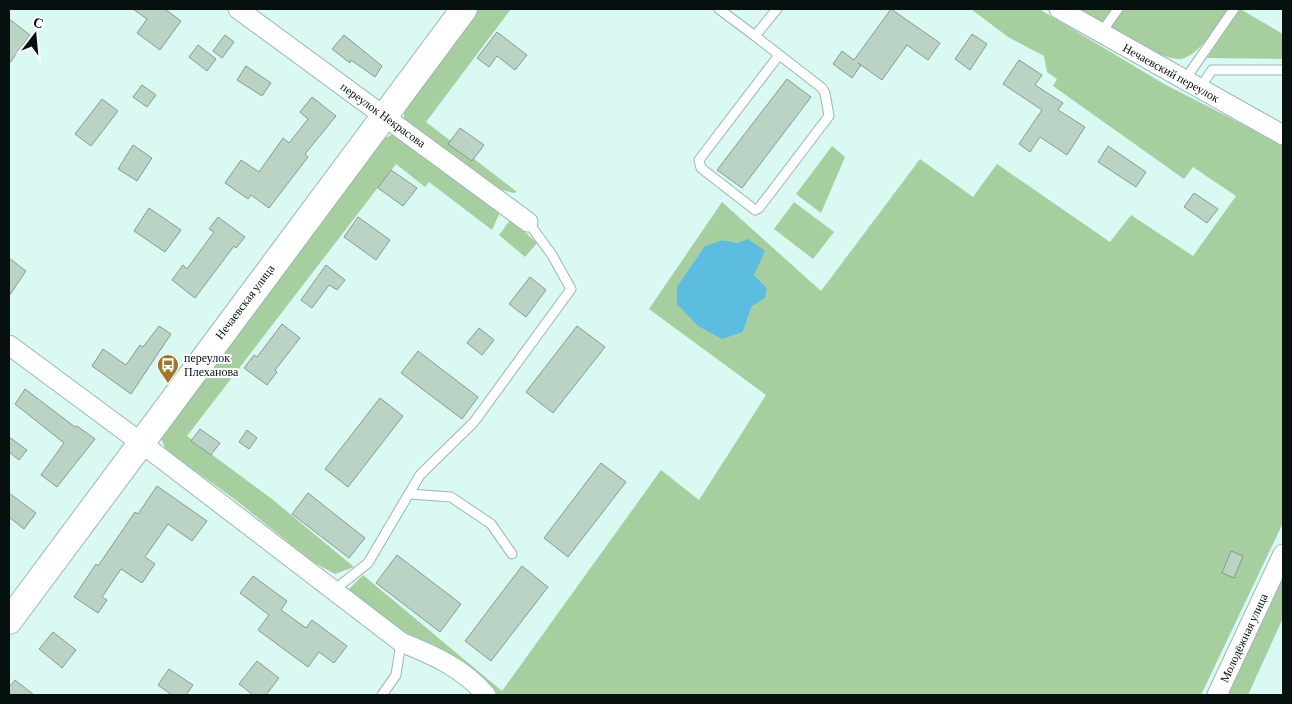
<svg xmlns="http://www.w3.org/2000/svg" width="1292" height="704" viewBox="0 0 1292 704" font-family="'Crimson Pro',serif">
<style>
.green{fill:#a7ce9f;fill-rule:evenodd}
.water{fill:#5dbde1}
.building{fill:#bad3c5;stroke:#859d90}
.lines{fill:none;stroke-linecap:round;stroke-linejoin:round}
.lane-casing{stroke:#9ab7b1;stroke-width:11}
.street-casing{stroke:#9ab7b1;stroke-width:21}
.secondary-casing{stroke:#9ab7b1;stroke-width:28}
.lane{stroke:#fff;stroke-width:9}
.street{stroke:#fff;stroke-width:19}
.secondary{stroke:#fff;stroke-width:26}
.labels{text-anchor:middle;dominant-baseline:central;stroke-width:4;stroke-linejoin:round;paint-order:stroke}
.street-label{font-size:12px;fill:#06110f;stroke:#fff}
.poi-label{font-size:12px;fill:#06110f;stroke:#fff;text-anchor:start}
</style>
<rect width="100%" height="100%" fill="#dbf9f3"/>
<!-- green -->
<g class="green">
<polygon points="479,9 511,9 426,122 517,192 514,193 489,186 404,120 404,107"/>
<path d="M971,9H1039L1164,84L1283,145V523L1201,695H494L470,671L433,644L408,636L348,590L363,575L502,691L661,470L699,500L766,395L649,309L722,202L821,291L920,159L973,197L997,164L1110,242L1131,215L1193,256L1236,196L1193,167L1184,179L1053,86L1057,79L1047,72L1044,56L1008,37ZM723,240L737,243L759,261L754,275L767,288L752,306L743,332Z"/>
<path d="M1074,9H1227C1218,24 1203,50 1185,58C1166,66 1094,20 1074,9Z"/>
<polygon points="1240,9 1283,34 1283,59 1207,58"/>
<polygon points="394,134 500,212 492,230 429,182 425,187 396,164 187,436 272,499 354,567 335,574 313,562 233,498 166,450 161,438 380,140"/>
<polygon points="832,146 845,157 821,213 796,194"/>
<polygon points="794,202 834,232 813,259 774,229"/>
<polygon points="511,219 537,243 525,257 499,235"/>
<polygon points="1283,576 1283,618 1248,695 1227,695"/>
</g>
<!-- water -->
<polygon class="water" points="748,239 765,251 754,275 767,288 765,298 752,306 743,332 722,339 698,326 677,304 677,287 705,246 723,240 737,243"/>
<!-- building -->
<g class="building">
<polygon points="133,9 165,9 181,21 160,50 137,33 147,19"/>
<polygon points="891,9 940,43 928,60 907,45 882,80 858,63 861,65 852,78 833,64 842,51 854,60"/>
<polygon points="9,19 30,35 9,64"/>
<polygon points="497,32 527,55 515,70 497,56 489,67 477,58"/>
<polygon points="972,34 987,44 970,70 955,59"/>
<polygon points="225,35 234,42 222,58 213,51"/>
<polygon points="344,35 382,66 375,77 351,60 350,63 332,49"/>
<polygon points="198,45 216,59 207,71 189,57"/>
<polygon points="1019,60 1042,75 1035,85 1063,103 1058,110 1085,127 1067,155 1040,137 1030,152 1019,144 1042,110 1003,84"/>
<polygon points="246,66 271,83 262,96 237,80"/>
<polygon points="787,79 811,97 742,188 717,170"/>
<polygon points="142,85 156,95 147,107 133,97"/>
<polygon points="312,97 336,116 305,154 308,157 269,208 251,195 248,199 225,183 241,160 259,172 283,138 289,143 308,119 300,112"/>
<polygon points="102,99 118,111 91,146 75,134"/>
<polygon points="460,128 484,145 472,161 448,144"/>
<polygon points="133,145 152,158 137,181 118,169"/>
<polygon points="1108,146 1146,172 1136,187 1098,162"/>
<polygon points="391,170 417,188 403,206 378,188"/>
<polygon points="1194,193 1218,209 1207,223 1184,207"/>
<polygon points="149,208 181,230 165,252 134,231"/>
<polygon points="218,217 245,237 236,248 234,246 195,298 172,280 183,265 187,269 214,232 209,229"/>
<polygon points="358,217 390,240 376,260 344,237"/>
<polygon points="9,258 26,271 9,296"/>
<polygon points="326,265 345,280 337,290 329,285 312,308 301,300"/>
<polygon points="530,277 546,290 526,317 509,304"/>
<polygon points="282,324 300,338 275,370 277,372 267,385 244,368 254,355 257,357"/>
<polygon points="159,326 171,334 131,394 92,366 103,349 126,365 140,345 143,347"/>
<polygon points="577,326 605,347 553,413 526,392"/>
<polygon points="479,328 494,340 482,355 467,343"/>
<polygon points="418,351 478,397 462,419 401,373"/>
<polygon points="25,389 75,427 77,426 95,439 57,487 41,475 64,443 15,404"/>
<polygon points="380,398 403,416 348,487 325,469"/>
<polygon points="200,429 220,443 211,455 191,441"/>
<polygon points="247,430 257,438 249,449 239,442"/>
<polygon points="9,437 27,450 19,460 9,452"/>
<polygon points="601,463 626,482 568,557 544,538"/>
<polygon points="157,486 207,521 192,541 168,524 145,557 155,564 142,583 121,569 102,597 107,600 98,613 74,597 96,564 98,566 135,512 138,514"/>
<polygon points="9,493 36,513 24,529 9,517"/>
<polygon points="308,493 365,538 349,558 292,514"/>
<polygon points="1231,551 1243,556 1234,578 1222,573"/>
<polygon points="397,555 461,604 440,632 376,583"/>
<polygon points="522,566 548,587 491,661 465,641"/>
<polygon points="253,576 287,601 281,610 306,628 312,620 347,646 334,663 319,652 308,667 258,630 269,615 240,593"/>
<polygon points="53,632 76,650 62,668 39,649"/>
<polygon points="257,661 279,678 266,695 253,695 239,684"/>
<polygon points="169,669 193,685 186,695 172,695 158,685"/>
<polygon points="15,680 34,695 9,695 9,687"/>
</g>
<g class="lines">
<!-- lane casing -->
<g class="lane-casing">
<g id="lane">
<polyline points="719,9 755,36"/>
<polyline points="777,9 755,36 822,88 825,93 829,116 759,208 755,210 701,168 699,160 779,55"/>
<polyline points="1101,33 1118,9"/>
<polyline points="1184,81 1234,9"/>
<polyline points="1199,89 1212,70 1283,70"/>
<polyline points="409,494 451,497 491,524 512,554"/>
<polyline points="334,590 368,563 420,475 474,422 571,289 552,255 528,222"/>
<polyline points="382,695 396,675 401,642"/>
</g>
</g>
<!-- street casing -->
<g class="street-casing">
<g id="street">
<polyline points="238,9 528,222"/>
<polyline points="1059,9 1283,135"/>
<path d="M9,345L140,442L401,642C433,655 463,668 486,695"/>
<polyline points="1217,695 1283,554"/>
</g>
</g>
<!-- secondary casing -->
<g class="secondary-casing">
<polyline id="secondary" points="9,621 464,9"/>
</g>
<!-- lane -->
<use href="#lane" class="lane"/>
<!-- street -->
<use href="#street" class="street"/>
<!-- secondary -->
<use href="#secondary" class="secondary"/>
</g>
<!-- icons -->
<defs>
<g id="bus-pin" transform="scale(1.125)"><path d="M0 17L-7.5 6A9.5 9.5 0 1 1 7.5 6Z" fill="#a27527" stroke="#fff"/><path d="M-5-6H5V4H4V6H2V4H-2V6H-4V4H-5ZM-3.5-4V0h7V-4ZM-3.5 1.2v1.5H-2V1.2ZM2 1.2v1.5H3.5V1.2Z" fill="#fff"/></g>
</defs>
<g fill-rule="evenodd">
<use href="#bus-pin" x="168" y="365"/>
</g>
<g class="labels">
<!-- street labels -->
<g class="street-label">
<text transform="translate(1171 73) rotate(29)">Нечаевский переулок</text>
<text transform="translate(383 115) rotate(36)">переулок Некрасова</text>
<text transform="translate(245 302) rotate(-53)">Нечаевская улица</text>
<text transform="translate(1244 638) rotate(-65)">Молодёжная улица</text>
</g>
<!-- poi labels -->
<g class="poi-label">
<text x="184" y="358">переулок<tspan x="184" dy="14">Плеханова</tspan></text>
</g>
</g>
<!-- border -->
<rect width="1292" height="704" fill="none" stroke="#06110f" stroke-width="20"/>
<!-- north arrow -->
<g transform="translate(35 35) rotate(16)" stroke="#ffffff" stroke-width="4" paint-order="stroke">
<path d="M0-4L9 19L0 12L-9 19Z" fill="#06110f"/>
<text y="-8" font-size="14" font-weight="bold" text-anchor="middle" fill="#06110f">С</text>
</g>
</svg>
